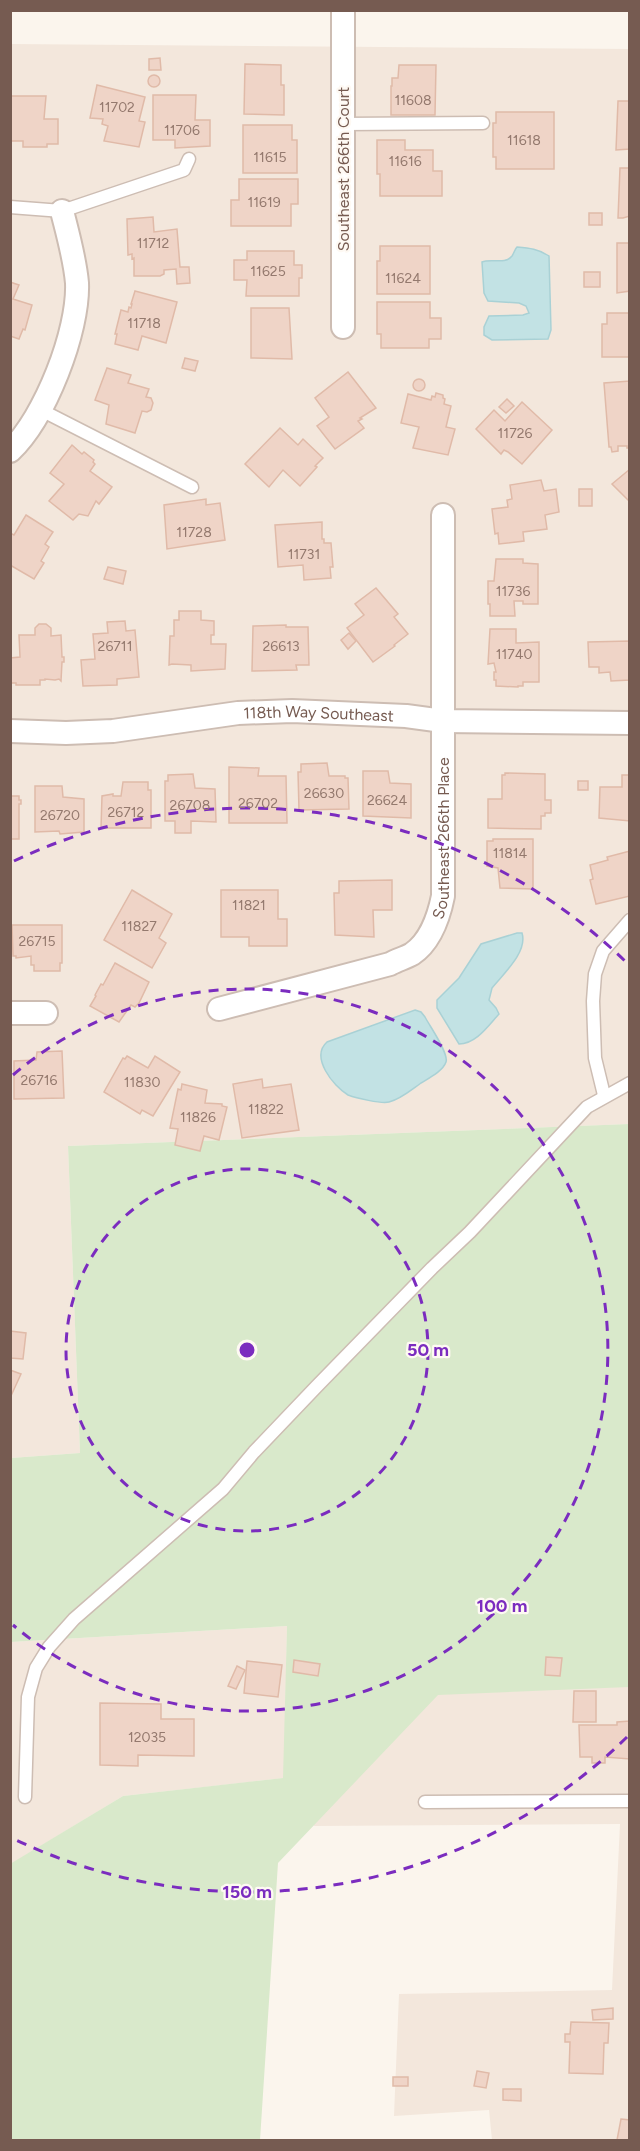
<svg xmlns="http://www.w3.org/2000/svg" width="640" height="2151" viewBox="0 0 640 2151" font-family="Figtree,sans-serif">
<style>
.residential{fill:#f3e7dc}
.green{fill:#d9e9cb}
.water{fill:#c2e2e4;stroke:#a9d1d5;stroke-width:1.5}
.building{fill:#efd4c7;stroke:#e0baa8;stroke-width:1.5}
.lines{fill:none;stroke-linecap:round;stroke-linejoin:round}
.lane-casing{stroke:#cdbdb3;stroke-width:15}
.street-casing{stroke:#cdbdb3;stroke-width:26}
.lane{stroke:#fff;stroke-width:12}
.street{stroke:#fff;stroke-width:22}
.ring{fill:none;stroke:#7b2cbf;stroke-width:3;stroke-dasharray:10 8}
.labels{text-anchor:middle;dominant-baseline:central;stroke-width:4.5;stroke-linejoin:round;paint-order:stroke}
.number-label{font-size:14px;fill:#94796e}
.street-label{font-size:16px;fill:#765b51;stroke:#fef9f3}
.centre{fill:#7b2cbf;stroke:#fef9f3;stroke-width:3}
.ring-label{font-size:18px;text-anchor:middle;font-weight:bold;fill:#7b2cbf;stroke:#fef9f3;stroke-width:4.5;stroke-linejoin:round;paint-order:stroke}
</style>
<rect width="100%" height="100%" fill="#fbf5ed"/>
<!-- residential -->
<g class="residential">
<polygon points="11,44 629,49 629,1124 68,1146 80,1453 11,1458"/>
<polygon points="287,1626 284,1778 123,1796 11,1864 11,1642"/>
<polygon points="323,1660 629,1663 629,2140 492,2140 489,2110 394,2116 399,1994 612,1990 620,1824 314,1826"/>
</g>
<!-- green -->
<polygon class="green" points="629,1124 629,1687 438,1695 278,1863 260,2140 11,2140 10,1864 123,1796 283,1778 287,1626 11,1642 11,1458 80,1453 68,1146"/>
<!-- water -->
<g class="water">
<path d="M517,247C529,248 539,249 549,256L551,330L548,339L492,340L484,335V327L489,316L523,315L529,313L526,306L519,303L488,301L484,293L482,262C491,258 505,265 512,256C514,253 515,249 517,247Z"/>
<path d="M517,933H522C528,952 503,974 492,988L489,1000L496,1008L499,1014C488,1026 476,1044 459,1044L437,1008V1000L459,978L481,944Z"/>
<path d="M415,1010L421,1012L425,1017C429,1025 449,1053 446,1062C443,1071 429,1078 421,1083C411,1090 401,1099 389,1102C381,1104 356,1098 348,1095C333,1086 310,1057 327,1042Z"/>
</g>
<!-- building -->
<g class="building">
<polygon points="160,58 161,70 149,70 149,59"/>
<polygon points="245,64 281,65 281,85 284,85 284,115 244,114"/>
<polygon points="399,65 436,65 435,115 391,115 391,86 392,86 392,78 398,78"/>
<circle cx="154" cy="81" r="6"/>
<polygon points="97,85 145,97 139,121 145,122 139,147 104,141 108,126 102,124 103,119 90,118"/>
<polygon points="153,95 196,95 195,120 210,120 210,146 175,148 175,140 153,140"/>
<polygon points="10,96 46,96 44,119 58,119 58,144 47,144 47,147 23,147 23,141 10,141"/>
<polygon points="618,101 630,101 630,149 616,150"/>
<polygon points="496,112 554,112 554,169 496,169 496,157 493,157 493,123 496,123"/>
<polygon points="243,125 292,125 292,140 297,140 297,173 243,173"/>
<polygon points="377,140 405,140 405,150 433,150 433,171 442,171 442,196 380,196 380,174 377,174"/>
<polygon points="620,168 630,168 630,216 623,218 618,218"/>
<polygon points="239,179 298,179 298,204 291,204 291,226 231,226 231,200 239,200"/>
<rect x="589" y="213" width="13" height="12"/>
<polygon points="153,217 154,232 177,229 180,267 189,267 190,283 177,284 176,269 164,270 164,274 160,276 134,276 134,258 132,259 132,254 128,255 127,219"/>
<polygon points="617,243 630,243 630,291 617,293"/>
<polygon points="380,246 430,246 430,294 377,294 377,261 380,261"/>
<polygon points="247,251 294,251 294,265 302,265 302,278 299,278 299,296 246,296 247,280 234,280 234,260 247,260"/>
<rect x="584" y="272" width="16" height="15"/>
<polygon points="10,282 19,285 13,299 32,305 25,330 23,329 19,339 10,336"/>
<polygon points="135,291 177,302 166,343 142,336 138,350 115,344 117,334 115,334 121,310 128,312 129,307 131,308 132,304 131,304"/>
<polygon points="377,302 430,302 430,318 441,318 441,339 429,339 429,348 381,348 381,334 377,334"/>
<polygon points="251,308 289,308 292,359 251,358"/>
<polygon points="607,313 630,313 630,357 602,357 602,324 607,324"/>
<polygon points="185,358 198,361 195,371 182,368"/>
<polygon points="107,368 131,375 128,383 149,389 146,397 151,398 153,403 151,410 147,412 142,411 135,433 106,424 109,405 95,400"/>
<polygon points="348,372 376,408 360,418 362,419 358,421 364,428 335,449 317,426 329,417 315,398"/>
<circle cx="419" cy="385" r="6"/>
<polygon points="630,381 630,448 627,448 627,446 618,446 618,451 612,452 611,447 609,447 604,383"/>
<polygon points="436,393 443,395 443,398 445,399 444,404 451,406 446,427 455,429 448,455 413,448 419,427 401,423 408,394 431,400 432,396 435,397"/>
<polygon points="507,399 514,406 506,413 499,407"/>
<polygon points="522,402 552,430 522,464 508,452 504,450 501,454 476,429 494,410 505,421"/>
<polygon points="280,428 298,445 303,439 323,458 315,466 317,467 300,486 283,470 269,487 245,464"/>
<polygon points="72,445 82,454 84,452 94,460 93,462 95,464 90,471 112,487 99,504 96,501 88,516 79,514 73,520 49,501 64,484 50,473"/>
<polygon points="630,469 630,502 612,484"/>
<polygon points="541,480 544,491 556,489 559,512 545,515 547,529 523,532 524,541 499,544 498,533 495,534 492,509 508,507 507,500 512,499 510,485"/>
<rect x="579" y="489" width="13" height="17"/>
<polygon points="206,499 206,505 220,503 225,540 167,549 164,505"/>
<polygon points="26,515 53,532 45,544 49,547 41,561 44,563 34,579 10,565 10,533 14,535"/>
<polygon points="322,522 322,539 324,539 324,543 331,543 333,567 330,567 331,578 304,580 303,565 278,567 275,525"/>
<polygon points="496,559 523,559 523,563 538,564 538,604 523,604 523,601 514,601 515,616 490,616 490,604 488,604 488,581 494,581"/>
<polygon points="108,567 126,571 123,584 104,579"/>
<polygon points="376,588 398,614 394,617 408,634 394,645 395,646 373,662 347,628 364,615 355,604"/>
<polygon points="179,611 201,611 201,620 214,621 214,635 211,635 211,644 226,644 225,669 191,671 191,665 172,664 169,665 170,636 174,636 174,620 179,620"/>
<polygon points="125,621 126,631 135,630 139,677 117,679 117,685 83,686 81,660 95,659 93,634 108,633 107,622"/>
<polygon points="39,624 46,624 51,628 51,636 61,635 62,657 64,657 64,662 62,662 61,681 59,679 55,680 45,679 45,680 40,680 40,685 16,685 16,683 10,683 10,658 20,657 19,635 35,635 35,628"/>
<polygon points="286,625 286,627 308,627 309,665 296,665 297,670 252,671 253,626"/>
<polygon points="490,629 516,629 516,643 539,642 539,682 523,682 523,686 518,686 518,687 496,686 496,680 494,680 494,672 496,672 494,663 488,664"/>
<polygon points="349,633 356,641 348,649 341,640"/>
<polygon points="630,641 630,680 611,681 610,672 599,673 599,667 589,667 588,642"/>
<polygon points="327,763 329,776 345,776 345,778 348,778 349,809 299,810 298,772 301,772 301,764"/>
<polygon points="229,767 259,768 258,776 286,776 287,823 229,823"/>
<polygon points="363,771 388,771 390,783 411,784 411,818 363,816"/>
<polygon points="505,773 545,774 545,800 551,800 551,813 545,813 545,816 541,816 541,829 488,828 488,799 502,799 502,775 505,775"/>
<polygon points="193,774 195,788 215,789 216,822 191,821 191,833 175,833 175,821 165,821 165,781 168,781 168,775"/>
<polygon points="622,775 630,775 630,821 599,818 600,787 622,787"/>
<rect x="578" y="781" width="10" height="9"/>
<polygon points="123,782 148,782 148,790 151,790 151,828 101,828 102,796 113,794 113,796 121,796"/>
<polygon points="35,786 62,786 63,797 84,799 84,832 60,834 59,831 35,832"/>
<polygon points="10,796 19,796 19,800 21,800 21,804 19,804 19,839 10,839"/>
<polygon points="493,839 533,839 533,889 500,888 498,868 487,866 487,841 493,841"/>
<polygon points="630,851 630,896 596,904 590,880 593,879 590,865 608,860 607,857"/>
<polygon points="392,880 392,910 373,910 374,937 335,935 334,893 339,893 339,881"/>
<polygon points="132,890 172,914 159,938 166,943 152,968 104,940"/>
<polygon points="221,890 278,890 278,919 287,919 287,946 249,946 249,937 221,937"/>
<polygon points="12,925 62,925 62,963 60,963 60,971 34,971 34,965 31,965 31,956 16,958 16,956 13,956"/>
<polygon points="115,963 149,982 139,1003 135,1007 131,1005 119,1022 90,1006 96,996 95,995 101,984 103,985"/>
<polygon points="62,1051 64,1098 14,1099 14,1061 36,1060 37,1052"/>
<polygon points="127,1056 148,1068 155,1056 180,1072 153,1116 142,1110 140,1114 104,1092 123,1058 125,1059"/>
<polygon points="262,1079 263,1088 291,1084 299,1130 242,1138 233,1084"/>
<polygon points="182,1084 207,1090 205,1103 222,1104 222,1106 227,1107 219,1140 204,1136 200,1151 175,1145 178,1129 170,1128 178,1089 181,1090"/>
<polygon points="10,1331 26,1333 23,1359 10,1358"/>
<polygon points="10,1370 21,1374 10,1398"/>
<polygon points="546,1657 562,1658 560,1676 545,1675"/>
<polygon points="294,1660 320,1664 318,1676 293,1672"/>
<polygon points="247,1661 282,1665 278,1697 244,1693"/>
<polygon points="237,1666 245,1670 236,1689 228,1686"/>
<polygon points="574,1691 596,1691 596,1722 573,1722"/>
<polygon points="100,1703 161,1704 161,1719 194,1719 194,1756 138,1755 138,1766 100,1765"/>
<polygon points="630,1721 630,1759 605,1757 605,1763 592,1763 592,1757 580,1757 579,1725 617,1725 617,1722"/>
<polygon points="613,2008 613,2019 593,2020 592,2010"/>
<polygon points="571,2022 609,2023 608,2043 604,2043 603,2074 569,2073 570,2042 565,2042 565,2034 570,2034"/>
<polygon points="477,2071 489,2073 486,2088 474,2086"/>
<rect x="393" y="2077" width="15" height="9"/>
<polygon points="503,2089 521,2089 521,2101 503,2100"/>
<polygon points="621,2119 630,2120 630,2140 617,2140"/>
</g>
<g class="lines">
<!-- lane casing -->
<g class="lane-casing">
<g id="lane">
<polyline points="343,124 483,123"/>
<polyline points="10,207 62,211 184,170 189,159"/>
<polyline points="39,409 192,487"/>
<polyline points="604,1095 595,1058 593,1001 595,974 603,951 630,920"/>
<polyline points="25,1797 28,1697 36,1668 49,1647 74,1619 223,1489 254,1452 317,1386 432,1268 470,1232 587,1107 630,1083"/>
<polyline points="425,1802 630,1801"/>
</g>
</g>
<!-- street casing -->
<g class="street-casing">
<g id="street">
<polyline points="343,10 343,327"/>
<path d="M10,451C45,418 79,331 77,283C75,259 68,235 62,211"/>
<path id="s1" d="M10,731L66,733L113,731L238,713L292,711L406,716L443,721L630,723"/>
<path id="s2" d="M219,1009L390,964C397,960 405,958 412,954C430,942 439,916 443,896V515"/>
<polyline points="10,1013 46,1013"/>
</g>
</g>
<!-- lane -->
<use href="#lane" class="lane"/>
<!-- street -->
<use href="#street" class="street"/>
</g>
<!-- distance rings -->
<g class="ring">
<circle cx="247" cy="1350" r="181"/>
<path d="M13 1075A361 361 0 1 1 13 1625"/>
<path d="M627 1737A542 542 0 0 1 14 1839M14 861A542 542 0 0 1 627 963"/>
</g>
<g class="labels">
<!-- number labels -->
<g class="number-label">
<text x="413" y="100">11608</text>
<text x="117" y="107">11702</text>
<text x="182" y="130">11706</text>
<text x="524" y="140">11618</text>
<text x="270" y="157">11615</text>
<text x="405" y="161">11616</text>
<text x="264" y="202">11619</text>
<text x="153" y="243">11712</text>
<text x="268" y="271">11625</text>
<text x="403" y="278">11624</text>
<text x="144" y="323">11718</text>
<text x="515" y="433">11726</text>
<text x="194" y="532">11728</text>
<text x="304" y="554">11731</text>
<text x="513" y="591">11736</text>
<text x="115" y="646">26711</text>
<text x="281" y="646">26613</text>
<text x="514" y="654">11740</text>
<text x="324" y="793">26630</text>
<text x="387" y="800">26624</text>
<text x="258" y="803">26702</text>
<text x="190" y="805">26708</text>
<text x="126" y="812">26712</text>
<text x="60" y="815">26720</text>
<text x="510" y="853">11814</text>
<text x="249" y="905">11821</text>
<text x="139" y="926">11827</text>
<text x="37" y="941">26715</text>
<text x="39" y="1080">26716</text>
<text x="142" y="1082">11830</text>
<text x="266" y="1109">11822</text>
<text x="198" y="1117">11826</text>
<text x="147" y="1737">12035</text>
</g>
<!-- street labels -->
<g class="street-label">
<text transform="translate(343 169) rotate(-90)">Southeast 266th Court</text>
<text stroke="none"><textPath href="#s1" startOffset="310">118th Way Southeast</textPath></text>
<text stroke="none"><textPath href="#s2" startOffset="326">Southeast 266th Place</textPath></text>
</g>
</g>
<circle cx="247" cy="1350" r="9" class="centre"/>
<g class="ring-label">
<text x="428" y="1356">50 m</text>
<text x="502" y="1612">100 m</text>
<text x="247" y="1898">150 m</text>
</g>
<!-- border -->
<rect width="640" height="2151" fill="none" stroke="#765b51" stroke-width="24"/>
</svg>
